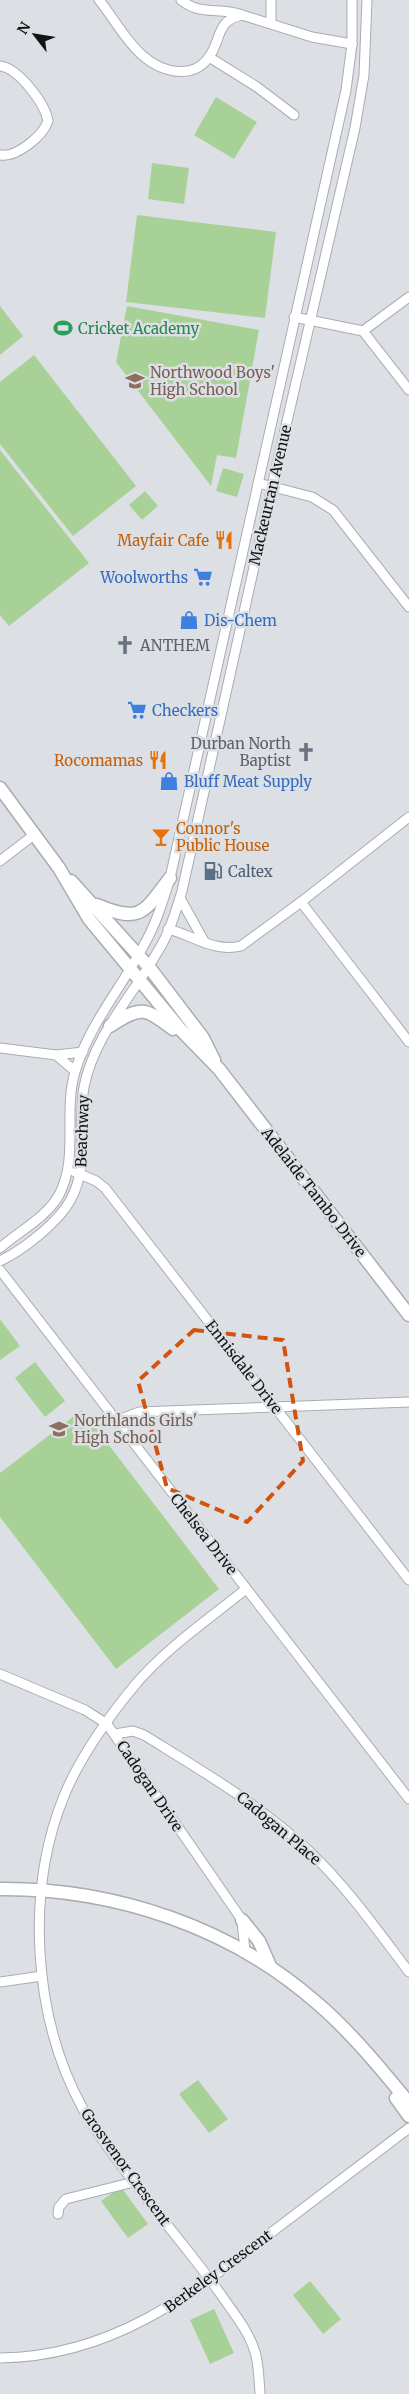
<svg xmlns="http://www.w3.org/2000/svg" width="409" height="2394" viewBox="0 0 409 2394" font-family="Merriweather,serif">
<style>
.green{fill:#a8d198}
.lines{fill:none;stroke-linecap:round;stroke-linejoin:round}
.street-casing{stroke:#a9acb2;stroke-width:11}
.secondary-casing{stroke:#a9acb2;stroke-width:15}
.street{stroke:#fff;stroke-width:9}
.secondary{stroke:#fff;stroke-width:12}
.marked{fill:none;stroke:#d3520d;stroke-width:4;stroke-dasharray:10 6;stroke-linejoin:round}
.labels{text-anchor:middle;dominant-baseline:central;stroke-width:5;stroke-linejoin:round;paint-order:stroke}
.leisure-label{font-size:15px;fill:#27864d;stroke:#dce0e5;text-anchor:start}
.education-label{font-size:15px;fill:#785e54;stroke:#dce0e5;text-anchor:start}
.street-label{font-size:15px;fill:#131416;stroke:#dce0e5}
.food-label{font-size:15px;fill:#c56008;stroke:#dce0e5;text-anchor:end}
.shop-label{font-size:15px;fill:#366cbe;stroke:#dce0e5;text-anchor:start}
.worship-label{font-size:15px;fill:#5b616d;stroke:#dce0e5;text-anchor:start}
.service-label{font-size:15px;fill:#4e5e75;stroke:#dce0e5;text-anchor:start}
</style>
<rect width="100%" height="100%" fill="#dce0e5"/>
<!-- green -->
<g class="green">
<polygon points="216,97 257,122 234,159 194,135"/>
<polygon points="152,163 189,168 184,204 148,199"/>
<polygon points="137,215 276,232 265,318 126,302"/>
<polygon points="0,306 23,336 0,355"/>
<polygon points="127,306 259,330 236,458 217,455 211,486 116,362"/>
<polygon points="34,355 136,486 73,536 0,444 0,382"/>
<polygon points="0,450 89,563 9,626 0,615"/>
<polygon points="223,468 244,474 237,497 216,491"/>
<polygon points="145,491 158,506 142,520 129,505"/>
<polygon points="0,1319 20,1346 0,1360"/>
<polygon points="35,1362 65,1401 45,1417 15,1378"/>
<polygon points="82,1410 219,1589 116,1669 0,1517 0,1473"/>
<polygon points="198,2080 228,2119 209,2133 179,2094"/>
<polygon points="121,2187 148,2224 128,2238 101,2201"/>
<polygon points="310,2281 341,2319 323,2334 293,2295"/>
<polygon points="214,2309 234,2353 210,2364 190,2320"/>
</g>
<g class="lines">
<!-- street casing -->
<g class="street-casing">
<g id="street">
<path d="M99,0C113,17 125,40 142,55C162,73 195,81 211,54C222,35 217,21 242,15L312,37L352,44"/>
<path d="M181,0C202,17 220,6 242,15"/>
<polyline points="271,22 271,0"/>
<polyline points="209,57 257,87 294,115"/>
<path d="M0,66C18,68 45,103 48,121C43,136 16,158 0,155"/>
<polyline points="294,317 363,331 409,297"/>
<polyline points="363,331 409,390"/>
<polyline points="258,483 312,497 333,510 409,607"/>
<polyline points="0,861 35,834"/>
<polyline points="180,898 205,943"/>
<polyline points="301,902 409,1042"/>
<path d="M168,929C192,935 215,953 241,946L301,902L409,817"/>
<polyline points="0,1048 56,1055 83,1052"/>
<polyline points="56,1055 75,1071"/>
<polyline points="75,1172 96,1181 105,1188 409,1580"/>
<path d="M0,1248C19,1231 46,1218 59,1195C79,1157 63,1112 75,1072C88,1026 122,987 144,945C156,924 163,901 170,878L346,90L352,44V0"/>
<path d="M0,1261C23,1250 59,1222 71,1199C90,1164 77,1125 84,1087C94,1036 133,995 158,951C169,934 176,911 182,891L272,486L355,128L364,75L367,0"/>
<polyline points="0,1270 409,1799"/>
<polyline points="116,1421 139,1412 409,1402"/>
<path d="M246,1589C209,1619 166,1648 135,1685C109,1716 79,1759 64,1796C25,1892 33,2018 83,2109C98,2136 118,2161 137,2186C165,2224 197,2260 224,2299C236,2316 249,2332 255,2352C259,2365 259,2380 260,2394"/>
<polyline points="0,1674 85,1710 107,1724 242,1920 245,1951"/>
<path d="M115,1734L133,1731L144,1735C202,1771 259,1804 309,1851C347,1887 378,1931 409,1972"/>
<polyline points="0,1982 42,1976"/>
<polyline points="58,2214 59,2207 66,2199 134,2182"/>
<path d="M0,2358C112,2357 192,2294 276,2229C321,2195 365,2161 409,2128"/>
</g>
</g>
<!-- secondary casing -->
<g class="secondary-casing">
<g id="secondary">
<polyline points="0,788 59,868 89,919 181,1030 219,1069 409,1315"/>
<polyline points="71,881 149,967 203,1038 214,1060"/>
<path d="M97,905C141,924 144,912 170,878"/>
<path d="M110,1026C142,1005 145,1008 173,1029"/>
<path d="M0,1889C114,1888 231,1927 317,2003C350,2031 382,2070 409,2103"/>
<polyline points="242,1920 259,1941 270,1966"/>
<polyline points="396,2098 409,2116"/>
</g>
</g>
<!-- street -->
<use href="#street" class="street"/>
<!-- secondary -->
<use href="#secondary" class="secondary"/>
</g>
<!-- marked area -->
<path class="marked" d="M194,1330L283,1340L303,1461L247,1522L167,1488L138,1381Z"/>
<!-- icons -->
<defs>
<g id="stadium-bare" transform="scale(1.5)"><path d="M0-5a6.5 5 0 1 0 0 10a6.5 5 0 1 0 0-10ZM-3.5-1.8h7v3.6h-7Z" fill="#2e9e5b" stroke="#dce0e5" stroke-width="2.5" paint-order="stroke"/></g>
<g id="school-bare" transform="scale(1.5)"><path d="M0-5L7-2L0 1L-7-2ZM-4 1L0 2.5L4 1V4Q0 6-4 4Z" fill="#8d6e63" stroke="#dce0e5" stroke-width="2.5" paint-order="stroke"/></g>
<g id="restaurant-bare" transform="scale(1.5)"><path d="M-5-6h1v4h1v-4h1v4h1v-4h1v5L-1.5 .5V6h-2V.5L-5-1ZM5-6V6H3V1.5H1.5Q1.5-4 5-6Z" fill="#e8710a" stroke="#dce0e5" stroke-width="2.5" paint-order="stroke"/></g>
<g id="supermarket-bare" transform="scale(1.5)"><path d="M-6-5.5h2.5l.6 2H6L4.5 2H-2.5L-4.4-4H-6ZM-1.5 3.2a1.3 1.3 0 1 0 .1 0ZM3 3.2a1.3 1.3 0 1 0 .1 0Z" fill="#3f7fe0" stroke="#dce0e5" stroke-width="2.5" paint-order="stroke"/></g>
<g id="shop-bare" transform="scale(1.5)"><path d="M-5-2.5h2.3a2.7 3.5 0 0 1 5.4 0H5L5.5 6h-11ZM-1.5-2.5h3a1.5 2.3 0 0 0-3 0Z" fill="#3f7fe0" stroke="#dce0e5" stroke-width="2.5" paint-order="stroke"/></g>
<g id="church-bare" transform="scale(1.5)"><path d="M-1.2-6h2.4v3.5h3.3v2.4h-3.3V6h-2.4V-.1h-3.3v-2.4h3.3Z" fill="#6b7280" stroke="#dce0e5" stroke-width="2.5" paint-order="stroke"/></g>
<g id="bar-bare" transform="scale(1.5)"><path d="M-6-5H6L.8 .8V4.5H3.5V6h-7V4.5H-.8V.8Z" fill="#e8710a" stroke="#dce0e5" stroke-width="2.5" paint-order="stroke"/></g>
<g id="fuel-bare" transform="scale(1.5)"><path d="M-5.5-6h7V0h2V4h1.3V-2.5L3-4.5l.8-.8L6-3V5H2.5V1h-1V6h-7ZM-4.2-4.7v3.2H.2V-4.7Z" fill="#5c6f8a" stroke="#dce0e5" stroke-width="2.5" paint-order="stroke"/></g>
</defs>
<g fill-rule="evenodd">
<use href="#stadium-bare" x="63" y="328"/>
<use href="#school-bare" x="135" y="381"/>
<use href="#restaurant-bare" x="224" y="540"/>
<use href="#supermarket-bare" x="203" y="577"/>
<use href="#shop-bare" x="189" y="620"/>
<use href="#church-bare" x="125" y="645"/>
<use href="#supermarket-bare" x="137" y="710"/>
<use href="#church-bare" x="306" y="752"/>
<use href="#restaurant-bare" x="158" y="760"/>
<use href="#shop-bare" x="169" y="781"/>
<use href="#bar-bare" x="161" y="837"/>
<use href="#fuel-bare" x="213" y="871"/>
<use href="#school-bare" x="59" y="1429"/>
</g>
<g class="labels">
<!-- leisure labels -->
<g class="leisure-label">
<text x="78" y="328">Cricket Academy</text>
</g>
<!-- education labels -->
<g class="education-label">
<text x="150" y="372">Northwood Boys'<tspan x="150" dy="17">High School</tspan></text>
<text x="74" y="1420">Northlands Girls'<tspan x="74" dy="17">High School</tspan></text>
</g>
<!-- street labels -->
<g class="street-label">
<text transform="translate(270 495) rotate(-77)">Mackeurtan Avenue</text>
<text transform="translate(82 1131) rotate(-88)">Beachway</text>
<text transform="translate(314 1192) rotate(52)">Adelaide Tambo Drive</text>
<text transform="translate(244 1367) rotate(52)">Ennisdale Drive</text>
<text transform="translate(204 1534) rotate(52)">Chelsea Drive</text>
<text transform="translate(150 1786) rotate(56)">Cadogan Drive</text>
<text transform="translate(279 1828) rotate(40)">Cadogan Place</text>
<text transform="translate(126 2167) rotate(54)">Grosvenor Crescent</text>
<text transform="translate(218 2271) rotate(-36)">Berkeley Crescent</text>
</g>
<!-- food labels -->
<g class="food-label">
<text x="209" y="540">Mayfair Cafe</text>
<text x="143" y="760">Rocomamas</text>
<text x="176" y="828" text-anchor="start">Connor's<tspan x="176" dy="17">Public House</tspan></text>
</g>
<!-- shop labels -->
<g class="shop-label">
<text x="188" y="577" text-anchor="end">Woolworths</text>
<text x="204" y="620">Dis-Chem</text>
<text x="152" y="710">Checkers</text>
<text x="184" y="781">Bluff Meat Supply</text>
</g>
<!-- worship labels -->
<g class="worship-label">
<text x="140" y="645">ANTHEM</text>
<text x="291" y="743" text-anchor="end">Durban North<tspan x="291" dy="17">Baptist</tspan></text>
</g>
<!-- service labels -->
<g class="service-label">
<text x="228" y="871">Caltex</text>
</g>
</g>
<!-- north arrow -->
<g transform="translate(35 35) rotate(301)" stroke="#dce0e5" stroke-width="4" paint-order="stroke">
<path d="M0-4L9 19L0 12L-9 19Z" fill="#131416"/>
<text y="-8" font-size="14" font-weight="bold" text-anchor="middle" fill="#131416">N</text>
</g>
</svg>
